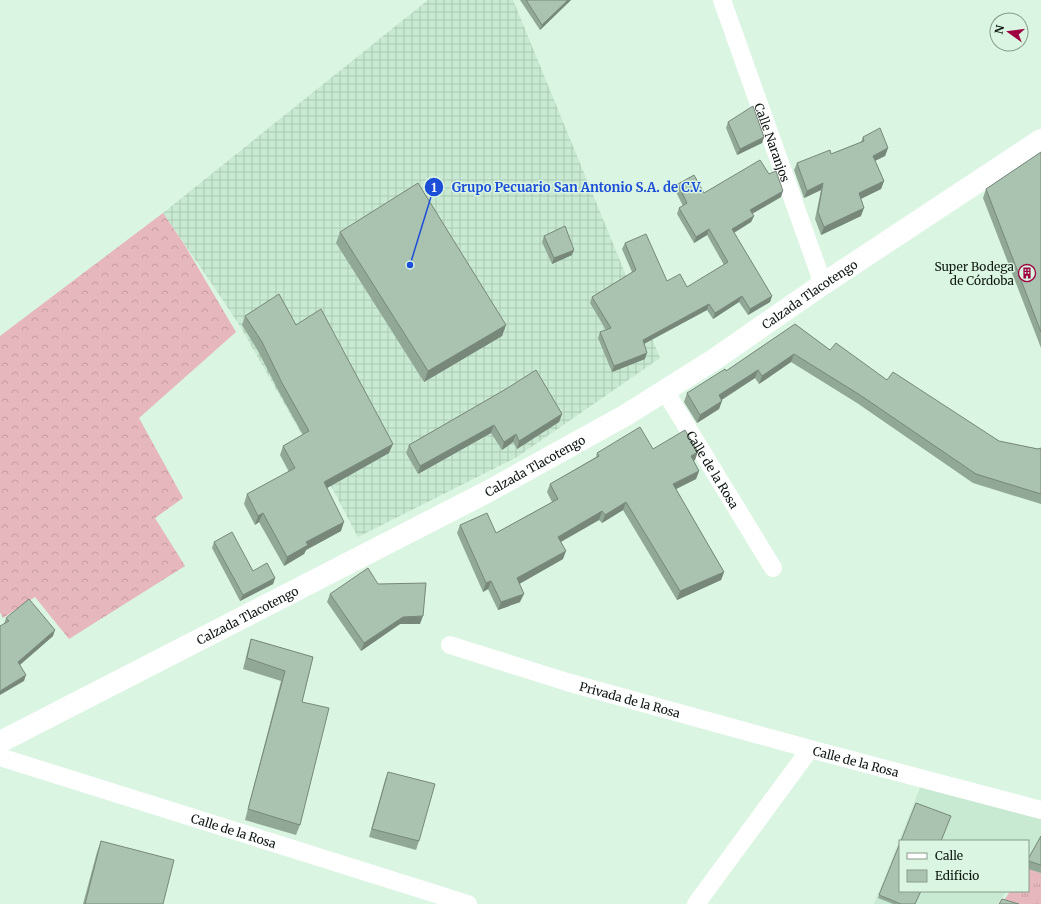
<svg xmlns="http://www.w3.org/2000/svg" width="1041" height="904" viewBox="0 0 1041 904" font-family="Merriweather,serif">
<style>
.built{fill:#c9ead2}
.industrial{fill:url(#industrial-grid)}
.grass{fill:url(#grass-tufts)}
.forest{fill:url(#forest-crowns)}
.lines{fill:none;stroke-linecap:round;stroke-linejoin:round}
.minor{stroke:#fff;stroke-width:18}
.tertiary{stroke:#fff;stroke-width:22}
.wall{fill:#92a897}
.shaded-wall{fill:#77887b}
.building{fill:#aac3b0;stroke:#77887b}
.labels{text-anchor:middle;dominant-baseline:central;stroke-width:3;stroke-linejoin:round;paint-order:stroke}
.street-label{font-size:12px;fill:#0d1610;stroke:#daf5e1}
.poi-label{font-size:12px;fill:#0d1610;stroke:#daf5e1;text-anchor:end}
.leader{fill:none;stroke:#1d4ed8;stroke-width:1.5}
.callout-dot{fill:#1d4ed8;stroke:#daf5e1;stroke-width:1.5}
.mark-label{font-size:12px;text-anchor:middle;font-weight:bold;fill:#fff}
.callout-label{font-size:13px;text-anchor:middle;font-weight:bold;fill:#1d4ed8;stroke:#daf5e1;stroke-width:3;stroke-linejoin:round;paint-order:stroke}
</style>
<defs>
<pattern id="industrial-grid" width="8" height="8" patternUnits="userSpaceOnUse"><rect width="8" height="8" fill="#c9ead2"/><path d="M0 4h8M4 0v8" fill="none" stroke="#abc8b3"/></pattern>
<pattern id="grass-tufts" width="24" height="20" patternUnits="userSpaceOnUse"><rect width="24" height="20" fill="#e7b7be"/><path d="M3 7l-1-3M5 7V3M7 7l1-3M15 17l-1-3M17 17v-4M19 17l1-3" fill="none" stroke="#c59da2"/></pattern>
<pattern id="forest-crowns" width="20" height="18" patternUnits="userSpaceOnUse"><rect width="20" height="18" fill="#e7b7be"/><path d="M2 6a3 3 0 1 1 6 0M12 15a3 3 0 1 1 6 0" fill="none" stroke="#c59da2"/></pattern>
</defs>
<rect width="100%" height="100%" fill="#daf5e1"/>
<!-- built -->
<polygon class="built" points="921,785 1041,819 1041,873 1028,869 1028,841 900,841 900,891 1007,891 997,904 874,904"/>
<!-- industrial -->
<polygon class="industrial" points="428,0 513,0 660,358 517,457 358,537 331,486 240,326 216,290 163,213"/>
<!-- grass -->
<polygon class="grass" points="1028,869 1041,873 1041,904 1002,904 1010,891 1028,891"/>
<!-- forest -->
<polygon class="forest" points="163,213 184,244 236,332 139,418 183,498 155,518 185,566 69,639 35,597 3,618 0,612 0,336"/>
<g class="lines">
<!-- minor -->
<g class="minor">
<path id="s1" d="M722,0L823,284"/>
<path id="s2" d="M665,391L773,568"/>
<path id="s3" d="M450,645L567,682L810,749"/>
<path id="s4" d="M0,757L468,904"/>
<path id="s5" d="M696,904L810,749L1041,810"/>
</g>
<!-- tertiary -->
<path class="tertiary" id="s6" d="M0,742L487,492L626,415L715,359L823,284L1041,140"/>
</g>
<!-- wall -->
<g class="wall">
<polygon points="520,0 571,0 540,30"/>
<polygon points="728,122 764,137 762,143 737,155 726,128"/>
<polygon points="863,137 888,148 885,156 875,161 884,181 881,189 861,199 861,216 821,235 815,219 821,190 804,198 794,170 797,163 831,154 861,142"/>
<polygon points="1041,152 1041,348 983,198 986,189"/>
<polygon points="678,184 704,193 781,197 752,214 754,216 751,222 734,233 772,296 770,302 748,315 739,302 713,319 707,310 644,344 645,359 612,372 598,338 600,332 606,330 590,303 592,297 632,272 622,249 625,243 667,281 687,287 724,265 707,235 694,243 677,214 679,208 683,206 675,190"/>
<polygon points="340,232 506,325 502,336 424,382 336,243"/>
<polygon points="544,236 572,255 552,264 542,242"/>
<polygon points="245,316 296,325 389,453 327,488 341,531 306,550 304,554 284,566 259,522 255,525 244,504 247,494 289,472 280,455 283,446 303,435 279,392 258,351 242,325"/>
<polygon points="795,324 830,350 999,441 1038,449 1041,448 1041,504 973,483 857,403 791,362 759,384 755,378 722,400 719,409 697,423 684,402 687,393 726,371"/>
<polygon points="506,389 562,414 559,422 517,449 513,442 502,450 491,433 418,474 406,453 409,445"/>
<polygon points="653,449 695,460 693,461 699,471 696,479 676,489 724,572 721,580 677,600 623,510 602,523 599,520 561,542 563,559 519,584 520,602 498,610 488,589 483,592 457,533 460,525 496,533 552,502 547,492 550,484 596,457 597,453"/>
<polygon points="214,542 253,571 275,578 273,584 240,601 212,548"/>
<polygon points="378,584 420,624 400,624 361,651 327,602 330,594"/>
<polygon points="6,618 53,636 20,665 24,681 4,624"/>
<polygon points="251,639 313,657 302,702 300,825 296,835 245,820 281,681 243,669 248,649"/>
<polygon points="388,772 419,841 416,850 369,837 385,780"/>
<polygon points="1041,836 1041,873 1028,869 1028,859"/>
<polygon points="101,841 163,904 83,904 97,852"/>
<polygon points="900,843 915,904 893,904 878,898"/>
</g>
<!-- shaded-wall -->
<g class="shaded-wall">
<polygon points="568,0 571,0 540,30 542,25"/>
<polygon points="764,137 762,143 737,155 740,149"/>
<polygon points="888,148 885,156 870,163 873,156"/>
<polygon points="884,181 881,189 856,201 859,193"/>
<polygon points="823,183 821,190 804,198 807,191"/>
<polygon points="783,191 781,197 748,216 750,210"/>
<polygon points="864,208 861,216 821,235 824,227"/>
<polygon points="754,216 751,222 730,235 732,229"/>
<polygon points="709,229 707,235 694,243 696,237"/>
<polygon points="574,250 572,255 552,264 554,258"/>
<polygon points="742,296 739,302 713,319 715,313"/>
<polygon points="772,296 770,302 748,315 750,309"/>
<polygon points="709,304 707,310 640,346 643,340"/>
<polygon points="506,325 502,336 424,382 428,371"/>
<polygon points="647,353 645,359 612,372 614,366"/>
<polygon points="794,354 791,362 759,384 762,376"/>
<polygon points="758,370 755,378 716,403 719,395"/>
<polygon points="722,401 719,409 697,423 700,415"/>
<polygon points="562,414 559,422 517,449 519,441"/>
<polygon points="494,425 491,433 418,474 420,466"/>
<polygon points="516,434 513,442 502,450 504,442"/>
<polygon points="393,444 389,453 320,492 324,482"/>
<polygon points="698,452 695,460 688,464 691,456"/>
<polygon points="699,471 696,479 670,492 673,484"/>
<polygon points="626,502 623,510 602,523 605,515"/>
<polygon points="602,511 599,520 555,545 558,537"/>
<polygon points="263,513 259,522 255,525 258,516"/>
<polygon points="344,522 341,531 306,550 304,554 284,566 287,557 306,542"/>
<polygon points="566,551 563,559 514,587 517,578"/>
<polygon points="724,572 721,580 677,600 680,591"/>
<polygon points="275,578 273,584 240,601 243,595"/>
<polygon points="491,581 488,589 483,592 486,583"/>
<polygon points="524,594 520,602 498,610 501,602"/>
<polygon points="423,616 420,624 400,624 361,651 364,643 403,617"/>
<polygon points="55,630 53,636 16,668 18,662"/>
<polygon points="26,675 24,681 0,695 0,691"/>
</g>
<!-- building -->
<g class="building">
<polygon points="526,0 568,0 542,25"/>
<polygon points="753,106 764,137 740,149 728,122"/>
<polygon points="880,128 888,148 873,156 884,181 859,193 864,208 824,227 818,212 823,183 807,191 797,163 830,150 831,154 864,141 863,137"/>
<polygon points="1041,152 1041,332 986,189"/>
<polygon points="760,160 769,174 776,171 783,191 750,210 754,216 732,229 772,296 750,309 742,296 715,313 709,304 643,340 647,353 614,366 600,332 611,328 592,297 636,270 625,243 646,234 667,281 680,274 687,287 728,262 709,229 696,237 679,208 687,203 678,184 694,175 704,193"/>
<polygon points="418,183 506,325 428,371 340,232"/>
<polygon points="565,226 574,250 554,258 544,236"/>
<polygon points="279,294 296,325 321,309 393,444 324,482 344,522 306,542 308,545 287,557 263,513 258,516 247,494 295,468 283,446 309,431 282,383 262,342 245,316"/>
<polygon points="795,324 830,350 836,343 887,380 893,372 999,441 1038,449 1041,448 1041,494 976,474 860,395 794,354 762,376 758,370 719,395 722,401 700,415 687,393 725,369 726,371"/>
<polygon points="536,370 562,414 519,441 516,434 504,442 494,425 420,466 409,445 506,389"/>
<polygon points="640,427 653,449 685,430 698,452 691,456 699,471 673,484 724,572 680,591 626,502 605,515 602,511 558,537 566,551 517,578 524,594 501,602 491,581 486,583 460,525 487,513 496,533 558,499 550,484 599,456 597,453"/>
<polygon points="232,532 253,571 267,563 275,578 243,595 214,542"/>
<polygon points="368,568 378,584 426,583 423,616 403,617 364,643 330,594"/>
<polygon points="29,599 55,630 18,662 26,675 0,691 0,626 9,621 6,618"/>
<polygon points="251,639 313,657 302,702 329,708 300,825 248,809 285,671 247,658"/>
<polygon points="388,772 435,784 419,841 372,829"/>
<polygon points="916,803 951,816 941,841 901,841"/>
<polygon points="1041,836 1041,865 1028,861 1028,859"/>
<polygon points="101,841 174,860 163,904 85,904"/>
<polygon points="900,843 900,891 921,891 915,904 901,904 879,895"/>
<polygon points="1002,899 1019,904 999,904"/>
</g>
<!-- icons -->
<defs>
<g id="building-ring" transform="scale(0.9)"><circle r="9.5" fill="#daf5e1" stroke="#9f0140" stroke-width="1.5"/><path d="M-4-6H4V6H1V3H-1V6H-4ZM-2.5-4.3h1.7v1.8h-1.7ZM.8-4.3h1.7v1.8H.8ZM-2.5-1h1.7V.8h-1.7ZM.8-1h1.7V.8H.8Z" fill="#9f0140"/></g>
</defs>
<g fill-rule="evenodd">
<use href="#building-ring" x="1027" y="273"/>
</g>
<g class="labels">
<!-- street labels -->
<g class="street-label">
<text stroke="none"><textPath href="#s1" startOffset="151">Calle Naranjos</textPath></text>
<text stroke="none"><textPath href="#s6" startOffset="926">Calzada Tlacotengo</textPath></text>
<text stroke="none"><textPath href="#s6" startOffset="602">Calzada Tlacotengo</textPath></text>
<text stroke="none"><textPath href="#s2" startOffset="92">Calle de la Rosa</textPath></text>
<text stroke="none"><textPath href="#s6" startOffset="278">Calzada Tlacotengo</textPath></text>
<text stroke="none"><textPath href="#s3" startOffset="188">Privada de la Rosa</textPath></text>
<text stroke="none"><textPath href="#s5" startOffset="240">Calle de la Rosa</textPath></text>
<text stroke="none"><textPath href="#s4" startOffset="245">Calle de la Rosa</textPath></text>
</g>
<!-- poi labels -->
<g class="poi-label">
<text x="1014" y="266">Super Bodega<tspan x="1014" dy="14">de Córdoba</tspan></text>
</g>
</g>
<!-- callouts -->
<path class="leader" d="M410 265L434 187"/>
<g class="callout-dot">
<circle cx="410" cy="265" r="4"/>
<circle cx="434" cy="187" r="10"/>
</g>
<g class="mark-label">
<text x="434" y="192">1</text>
</g>
<g class="callout-label">
<text x="577" y="192">Grupo Pecuario San Antonio S.A. de C.V.</text>
</g>
<!-- legend -->
<rect x="899" y="840" width="130" height="52" fill="#daf5e1" stroke="#889c8d"/>
<rect x="907" y="853" width="20" height="6" fill="#ffffff" stroke="#889c8d"/>
<text x="935" y="860" font-size="12" fill="#0d1610">Calle</text>
<rect x="907" y="870" width="20" height="12" fill="#aac3b0" stroke="#889c8d"/>
<text x="935" y="880" font-size="12" fill="#0d1610">Edificio</text>
<!-- north arrow -->
<g transform="translate(1009 32) rotate(284)"><circle r="19" fill="#daf5e1" stroke="#889c8d"/>
<path d="M0-3L7 15L0 10L-7 15Z" fill="#9f0140"/>
<text y="-6" font-size="11" font-weight="bold" text-anchor="middle" fill="#0d1610">N</text>
</g>
</svg>
